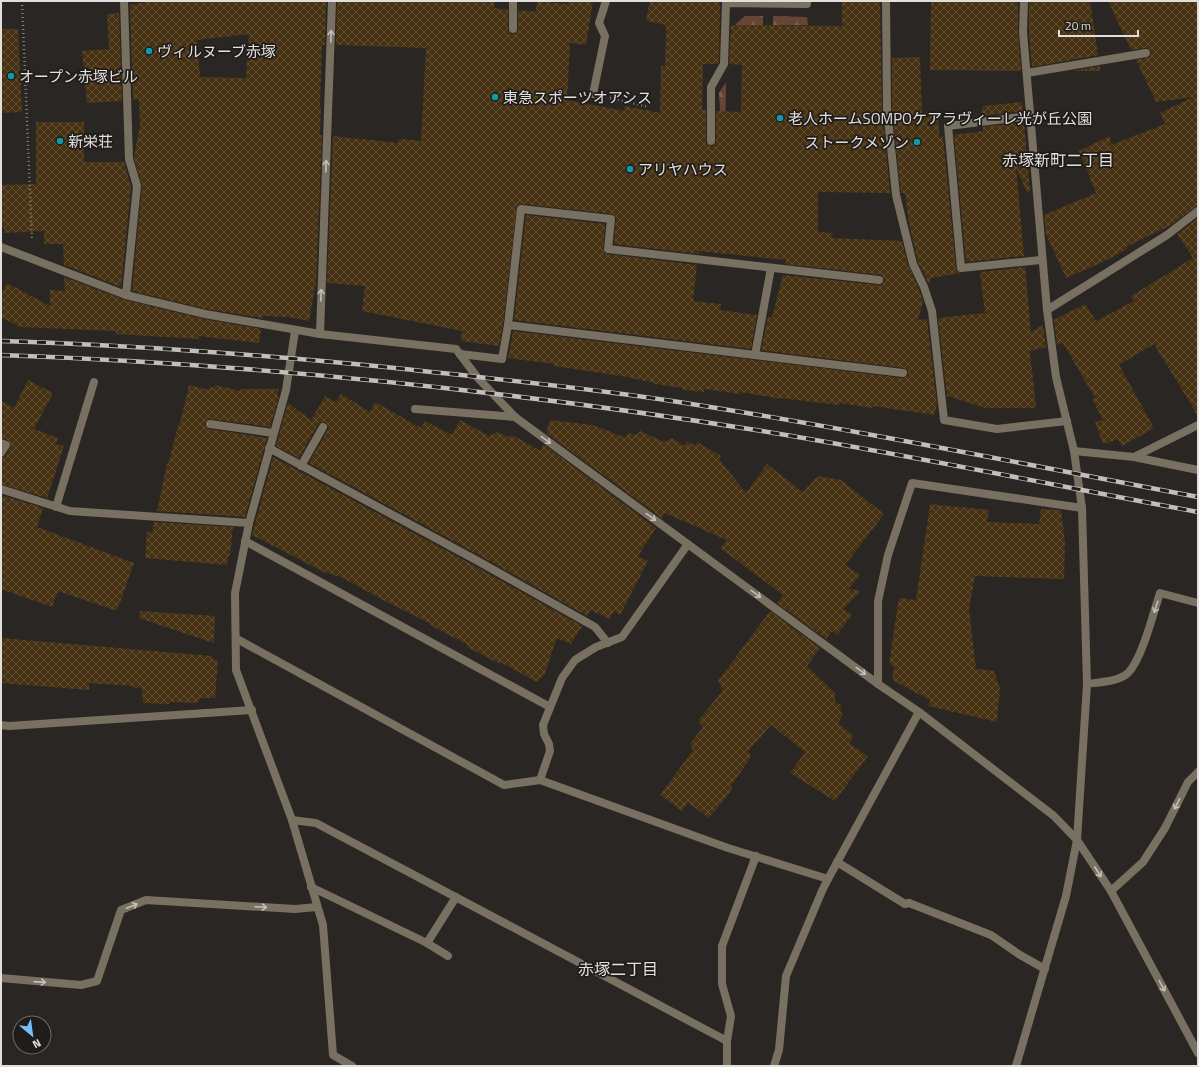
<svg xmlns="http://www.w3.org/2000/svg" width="1199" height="1067" viewBox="0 0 1199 1067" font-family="'Titillium Web','Noto Sans JP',sans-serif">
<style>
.forest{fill:url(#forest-firs)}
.building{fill:url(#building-cross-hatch);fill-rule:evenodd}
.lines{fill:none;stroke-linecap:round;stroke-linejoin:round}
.path{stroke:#83807e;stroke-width:2.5;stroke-dasharray:1 3;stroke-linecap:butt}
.service{stroke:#787061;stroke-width:8}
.minor{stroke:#787061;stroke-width:8}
.rail-casing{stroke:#c1bebc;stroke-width:4.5}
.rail{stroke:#201c1a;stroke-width:3;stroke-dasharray:9;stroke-linecap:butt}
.oneway{stroke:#c2beb8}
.culture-dot{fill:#0f9aa8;stroke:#201c1a;stroke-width:1.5}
.labels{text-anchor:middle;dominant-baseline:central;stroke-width:3.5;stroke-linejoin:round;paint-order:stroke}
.poi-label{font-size:15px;fill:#e2dfde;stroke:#201c1a;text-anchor:start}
.neighbourhood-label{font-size:16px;fill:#e2dfde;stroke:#201c1a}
</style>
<defs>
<pattern id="forest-firs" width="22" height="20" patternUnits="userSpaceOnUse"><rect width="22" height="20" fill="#674534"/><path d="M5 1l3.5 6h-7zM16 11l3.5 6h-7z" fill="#7c5f51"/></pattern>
<pattern id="building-cross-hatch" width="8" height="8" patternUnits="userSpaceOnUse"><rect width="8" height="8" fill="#463213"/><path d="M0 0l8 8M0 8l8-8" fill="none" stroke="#604f35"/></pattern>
</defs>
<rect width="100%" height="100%" fill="#2a2623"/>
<!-- forest -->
<g class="forest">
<polygon points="745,16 763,16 763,25 742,25 742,58 735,52 736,24"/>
<polygon points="773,16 807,17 808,25 773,25"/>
<polygon points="726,82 725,144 722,149 719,93"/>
</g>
<!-- building -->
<g class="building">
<path d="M151,1H326L325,45L322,44L320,106H321L320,135H322L316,282L309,321L288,317L262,316V318L206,309L132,291L142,186L134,158L140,124L139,99L133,100L130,5ZM249,34L246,78L200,77L197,40Z"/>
<polygon points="337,1 495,1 494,8 508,10 508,29 510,34 516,34 518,29 518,10 536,12 537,1 567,4 568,1 593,1 586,45 570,43 567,100 624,111 625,106 660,113 661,66 665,66 666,25 646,21 650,1 720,1 719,62 718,64 703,64 702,110 706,110 706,144 711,146 714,146 716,141 716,111 741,112 742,65 729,64 731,25 842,26 842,1 880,1 882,109 890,193 818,192 818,232 833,233 832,238 902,241 908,265 919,289 923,302 918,320 927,319 937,405 934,415 873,406 872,408 840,403 840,405 780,398 780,399 740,392 740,394 704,389 704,392 683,390 683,388 655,384 655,383 621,376 554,366 554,364 508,358 513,331 902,378 908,376 908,371 904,368 761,350 768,317 772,317 783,275 878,285 882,285 884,281 882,275 785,264 786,260 699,251 699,254 614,244 616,219 615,215 612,214 522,204 517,205 503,324 499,346 461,341 462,331 362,311 365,286 327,283 333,136 398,143 399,139 421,141 426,48 336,45"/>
<polygon points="931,1 1018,1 1018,32 1021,71 930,70"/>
<polygon points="1029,1 1090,1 1098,55 1032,67 1029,32"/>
<polygon points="1108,1 1198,1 1198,206 1195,207 1171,225 1126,247 1127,249 1107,260 1066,278 1046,234 1044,215 1096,193 1079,151 1110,136 1111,145 1165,124 1160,113 1193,97 1156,102 1136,60 1149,57 1151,55 1150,50 1145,48 1131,50"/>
<polygon points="119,13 122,101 87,103 82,51 109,49 107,14"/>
<polygon points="1,29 18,29 22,112 1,113"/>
<polygon points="920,57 922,113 937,111 940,137 943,136 956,268 957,271 960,273 931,278 929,284 918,262 909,223 905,193 901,193 892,109 892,58"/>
<polygon points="1100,66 1100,71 1072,71"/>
<polygon points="1022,102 1023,111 982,116 982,106"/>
<polygon points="36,122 84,122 84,162 124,162 131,187 121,287 64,265 63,244 44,244 44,231 4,233 4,227 1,227 1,185 36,184"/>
<polygon points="1024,122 1030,192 1027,193 1016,167 1024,256 966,262 954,135 983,131 983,127"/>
<polygon points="526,215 605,224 603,249 604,253 607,254 697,265 693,301 721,304 720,310 757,315 751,349 514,320"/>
<polygon points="1198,218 1198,416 1154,344 1119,365 1154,428 1122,446 1118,439 1103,444 1095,422 1103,420 1092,399 1095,398 1063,343 1057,345 1054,320 1085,304 1096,321 1134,301 1131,296 1193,258 1177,234"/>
<polygon points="1025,267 1031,332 1043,325 1046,347 1030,351 1036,408 986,408 947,396 938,318 985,313 980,272"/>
<polygon points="64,277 125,300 204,319 261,329 259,343 199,336 198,339 116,334 116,331 20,327 1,317 1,295 7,283 50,306 50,290 65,291"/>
<polygon points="28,380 53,393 34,429 58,438 56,444 64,446 47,498 1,484 1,458 6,456 11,445 8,440 1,438 1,401 14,408"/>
<polygon points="189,385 209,390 210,387 214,388 215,385 240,391 241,389 279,389 277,395 279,396 270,427 211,419 208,419 205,423 205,426 209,429 267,438 245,517 157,511 167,464 168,464 179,423 180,423"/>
<polygon points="341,394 370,412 375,402 421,428 425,421 452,435 460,420 489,436 498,432 508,437 512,435 541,451 543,444 656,528 638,556 648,561 620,615 614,611 609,619 591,610 587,616 479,555 309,463 328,429 328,425 325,422 321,422 318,424 299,458 276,446 288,403 311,420 325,396 336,402"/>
<polygon points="550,420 593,425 626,438 628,433 636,435 640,431 664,442 672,438 684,446 687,441 695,446 697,442 721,456 719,459 746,493 767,464 803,492 818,476 841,480 884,514 845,565 860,575 849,589 861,591 843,609 852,615 837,635 832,631 826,639 777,603 783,595 720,548 727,540 665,513 662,518 546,433"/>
<polygon points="273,457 473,565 582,626 571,644 557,638 544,676 542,676 537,682 500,662 500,664 467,647 468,645 430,625 431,624 383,600 341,577 324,572 252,535"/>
<polygon points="1,495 43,508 37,527 134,563 117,611 58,591 52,607 1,589"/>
<polygon points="930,504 989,510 987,522 1039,524 1041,509 1061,510 1065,542 1064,579 975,576 969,609 976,669 994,671 1000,689 997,722 929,706 930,700 892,680 894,667 890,664 890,658 899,598 916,600"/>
<polygon points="154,522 233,527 230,556 228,556 227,565 145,558 147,532 152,533"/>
<polygon points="140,611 215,616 214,643 139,618"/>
<polygon points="770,611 820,648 807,666 835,693 835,701 842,706 840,711 843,715 838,723 854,736 849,743 868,756 835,801 790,773 805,752 771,725 748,751 751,757 731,786 732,790 709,818 688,803 682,811 660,795 693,750 690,744 703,727 698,721 723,690 718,681"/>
<polygon points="1,638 212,656 212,659 218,660 215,698 200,698 197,703 169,702 169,704 143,703 142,688 132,687 132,686 89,683 89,690 1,683"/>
</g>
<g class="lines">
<!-- path -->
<g class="path">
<polyline points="22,1 32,240"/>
<polyline points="610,98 649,107"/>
</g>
<!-- service -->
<g class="service">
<polyline points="886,1 887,109 896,195 913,264 924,287 932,311 944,420 997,429 1067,421"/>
<polyline points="513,29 513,1"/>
<polyline points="1027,73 1146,53"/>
<polyline points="593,94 605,36 599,23 606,1"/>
<polyline points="1029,116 948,126 961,268 1041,260"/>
<polyline points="711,141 711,87 724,64 726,3 807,4 807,1"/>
<polyline points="508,325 903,373"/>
<polyline points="460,354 502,359 508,325 521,209 611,219 608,249 879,280"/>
<polyline points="755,355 771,268"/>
<polyline points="415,409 515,417"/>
<polyline points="210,424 273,433"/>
<polyline points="1,443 6,445 1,453"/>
<polyline points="301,466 323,427"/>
<polyline points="56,507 94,382"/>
<polyline points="878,684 878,601 888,555 912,483 1082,508"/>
<polyline points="837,862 905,904 909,903"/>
<polyline points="311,887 427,943 448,956"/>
<polyline points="427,943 456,897"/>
<polyline points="727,1066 727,1041"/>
<polyline points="774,1066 779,1050 786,976 822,891 828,879"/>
</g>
<!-- minor -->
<g class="minor">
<polyline points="124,1 129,159 137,186 126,295"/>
<polyline points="1,247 126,295 205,314 320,334 456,349 477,377 515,417 878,684 919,712 1054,816 1077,840 1111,891 1198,1053"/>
<polyline points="1047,310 1167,235 1198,211"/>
<polyline points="295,331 286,390 249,523 235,593 236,670 292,820 323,925 333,1055 352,1066"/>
<polyline points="320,334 332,1"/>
<polyline points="269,448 476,560 595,627 608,643"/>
<polyline points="1074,451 1134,457 1198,425"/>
<polyline points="1134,457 1198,470"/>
<polyline points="1,489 70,511 249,523"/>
<polyline points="245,541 550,707"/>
<polyline points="237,639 504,785 540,780 728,848 828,879 919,712"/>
<path d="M1087,684C1099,682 1118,682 1128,673C1142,659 1153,614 1160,593L1198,603"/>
<polyline points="1,725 9,726 252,710"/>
<polyline points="540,780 550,751 549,744 544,734 543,725 562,678 575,660 596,647 622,637 688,544"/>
<polyline points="292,820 316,823 727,1041 731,1016 722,984 722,946 756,856"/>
<polyline points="1111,891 1143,862 1165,828 1188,782 1198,772"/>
<polyline points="909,903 991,935 1020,955 1045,969"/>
<polyline points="1,978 81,985 97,981 121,910 146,900 295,909 317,907"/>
<polyline points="1016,1066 1066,896 1077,840 1087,684 1082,508 1074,451 1056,377 1047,310 1023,32 1024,1"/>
</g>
<!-- rail casing -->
<g class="rail-casing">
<g id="rail">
<path d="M1,341C132,345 264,355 395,368C487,378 580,387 672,401C848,428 1023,464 1198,497"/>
<path d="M1,355C256,364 510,391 762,431C908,455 1053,485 1198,512"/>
</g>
</g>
<!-- rail -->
<use href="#rail" class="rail"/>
</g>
<!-- one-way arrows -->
<defs><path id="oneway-shaft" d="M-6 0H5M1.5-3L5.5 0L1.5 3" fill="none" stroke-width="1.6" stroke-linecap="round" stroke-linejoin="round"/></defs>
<g class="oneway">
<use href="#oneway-shaft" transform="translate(331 36) rotate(-88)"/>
<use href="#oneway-shaft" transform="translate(326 166) rotate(-88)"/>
<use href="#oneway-shaft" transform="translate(321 295) rotate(-88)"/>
<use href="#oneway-shaft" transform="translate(546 440) rotate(36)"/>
<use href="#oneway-shaft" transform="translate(651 517) rotate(36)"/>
<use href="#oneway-shaft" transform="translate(756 594) rotate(36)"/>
<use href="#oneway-shaft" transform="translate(1156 607) rotate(108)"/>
<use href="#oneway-shaft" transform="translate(861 671) rotate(36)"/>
<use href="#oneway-shaft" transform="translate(1177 804) rotate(117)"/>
<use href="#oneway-shaft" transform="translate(1098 872) rotate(57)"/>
<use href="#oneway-shaft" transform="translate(132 906) rotate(-21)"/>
<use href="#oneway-shaft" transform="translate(261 907) rotate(3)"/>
<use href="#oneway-shaft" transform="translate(40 982) rotate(4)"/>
<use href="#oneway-shaft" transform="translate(1162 986) rotate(62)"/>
</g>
<!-- markers -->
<g class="culture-dot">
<circle cx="149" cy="51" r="4"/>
<circle cx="11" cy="76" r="4"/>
<circle cx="495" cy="97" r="4"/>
<circle cx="780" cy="118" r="4"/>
<circle cx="60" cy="141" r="4"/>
<circle cx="917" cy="142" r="4"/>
<circle cx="630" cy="169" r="4"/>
</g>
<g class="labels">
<!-- poi labels -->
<g class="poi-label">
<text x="157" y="51">ヴィルヌーブ赤塚</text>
<text x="19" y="76">オープン赤塚ビル</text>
<text x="503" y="97">東急スポーツオアシス</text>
<text x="788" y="118">老人ホームSOMPOケアラヴィーレ光が丘公園</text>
<text x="68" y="141">新栄荘</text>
<text x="909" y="142" text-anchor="end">ストークメゾン</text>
<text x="638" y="169">アリヤハウス</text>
</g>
<!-- neighbourhood labels -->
<g class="neighbourhood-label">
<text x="1058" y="160">赤塚新町二丁目</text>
<text x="618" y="969">赤塚二丁目</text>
</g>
</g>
<!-- border -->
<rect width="1199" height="1067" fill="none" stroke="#e2dfde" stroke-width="4"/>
<!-- north arrow -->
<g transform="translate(32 1035) rotate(151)"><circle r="19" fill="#201c1a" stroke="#6e6a68"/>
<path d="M0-3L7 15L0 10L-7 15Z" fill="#77bff7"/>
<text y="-6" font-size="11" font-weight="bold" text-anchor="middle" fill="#e2dfde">N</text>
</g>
<!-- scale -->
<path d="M1059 30v6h79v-6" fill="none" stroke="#e2dfde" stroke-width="2"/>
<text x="1065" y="30" font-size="12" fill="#e2dfde" stroke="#201c1a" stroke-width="3" paint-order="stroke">20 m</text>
</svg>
